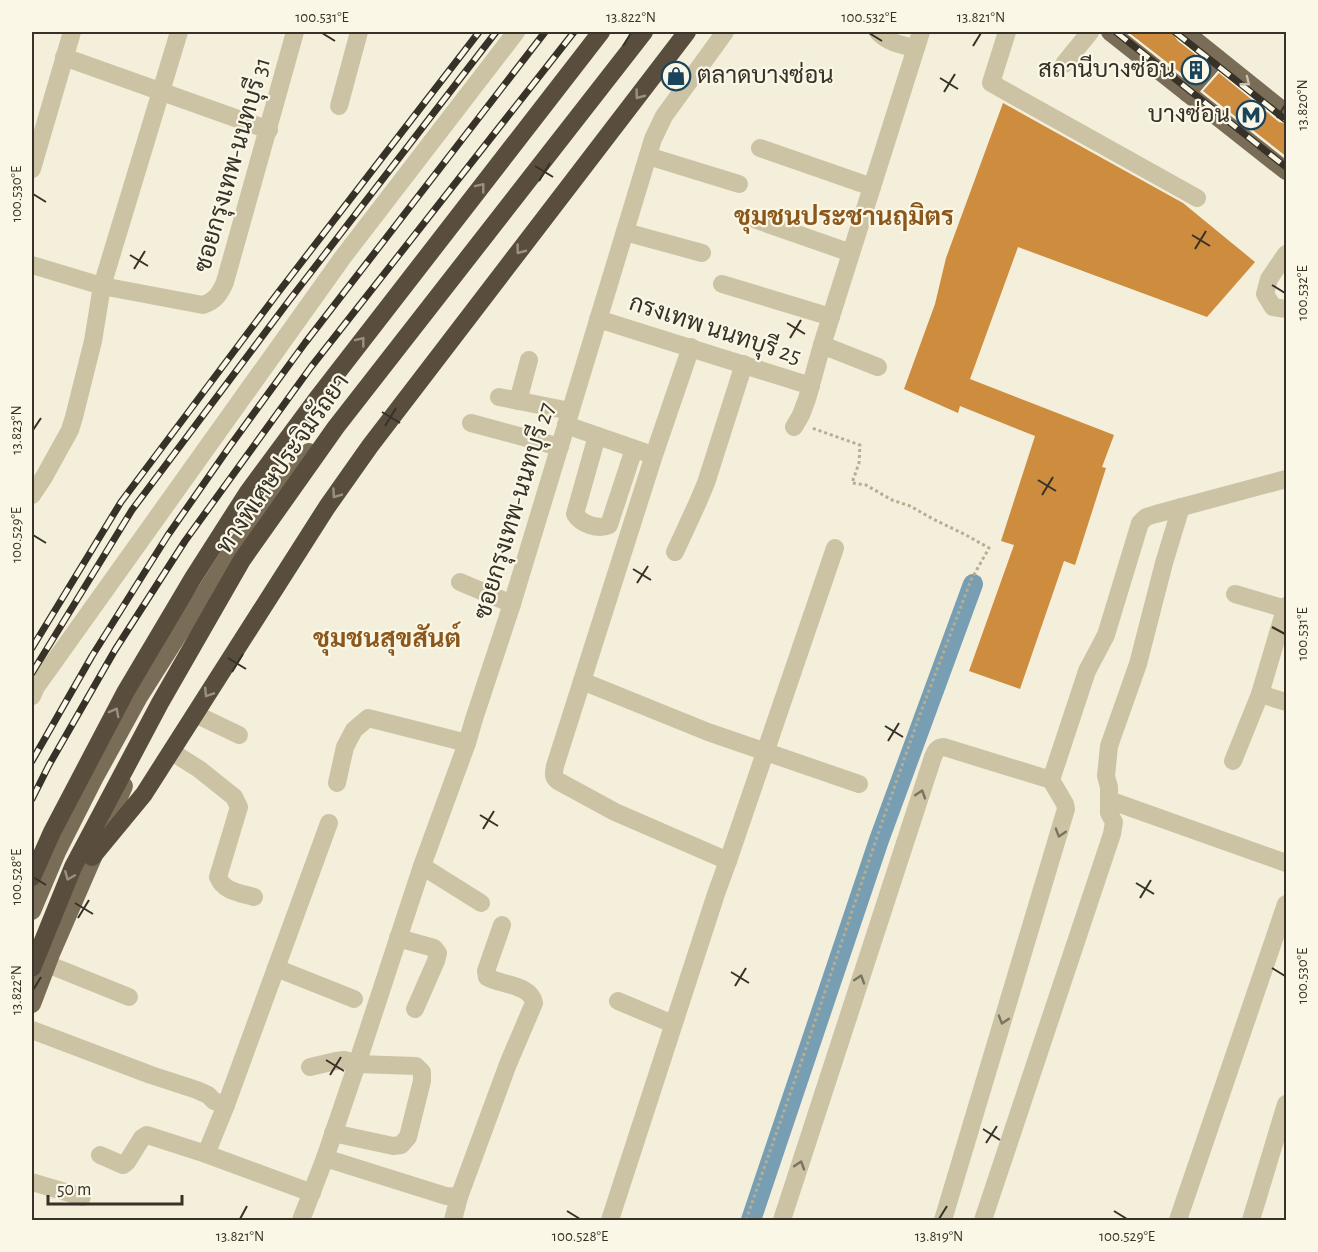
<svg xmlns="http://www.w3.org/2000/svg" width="1318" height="1252" viewBox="0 0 1318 1252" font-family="'Alegreya Sans',Sarabun,sans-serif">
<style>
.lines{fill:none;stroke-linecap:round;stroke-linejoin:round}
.canal{stroke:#779eb2;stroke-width:20}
.building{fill:#cd8c3e}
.path{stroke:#b8ad8f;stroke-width:3;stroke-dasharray:3 3;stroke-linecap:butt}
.minor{stroke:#ccc3a5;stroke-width:18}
.major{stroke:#7a6d57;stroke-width:18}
.highway{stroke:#594e3d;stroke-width:18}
.rail-casing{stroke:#373127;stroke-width:7}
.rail{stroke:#faf7e7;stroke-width:4.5;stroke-dasharray:14;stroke-linecap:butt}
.oneway{stroke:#c7c0ad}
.oneway2{stroke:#999281}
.oneway3{stroke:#7a7360}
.ticks{fill:none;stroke:#373127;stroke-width:2}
.labels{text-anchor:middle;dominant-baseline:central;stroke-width:4.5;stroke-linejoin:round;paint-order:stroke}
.poi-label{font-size:24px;fill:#373127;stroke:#faf7e7;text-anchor:end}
.street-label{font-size:24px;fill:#373127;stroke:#faf7e7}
.neighbourhood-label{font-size:26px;font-weight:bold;fill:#8b571b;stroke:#faf7e7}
.neatline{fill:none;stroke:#373127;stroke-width:2}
.ticks-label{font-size:15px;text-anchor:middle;fill:#373127}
</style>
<rect width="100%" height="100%" fill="#f3efda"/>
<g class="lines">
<!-- canal -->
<polyline class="canal" points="751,1220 879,840 973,584"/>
</g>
<!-- building -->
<g class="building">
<polygon points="1128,32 1174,32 1175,37 1178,41 1201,59 1186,77"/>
<polygon points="1219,73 1279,122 1287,124 1287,157 1203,91"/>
<polygon points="1003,103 1183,203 1255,262 1207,317 1018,247 970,379 1114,435 1102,467 1106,468 1075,565 1064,561 1020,689 969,671 1014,545 1001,541 1035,436 960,406 958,413 904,389 935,304 946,258"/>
</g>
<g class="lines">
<!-- path -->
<polyline class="path" points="746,1220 804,1054 880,828 919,717 971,580 989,548 966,535 933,519 910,506 892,500 866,485 852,483 859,463 860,445 812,428"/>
<!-- minor -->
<g class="minor">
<path d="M878,32C888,43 902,45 916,48"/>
<polyline points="1007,32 991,83 1197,198"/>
<polyline points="64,57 269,130"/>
<polyline points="1064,64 1090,32"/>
<polyline points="339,106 359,32"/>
<polyline points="760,148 872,187"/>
<polyline points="648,156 739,184"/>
<polyline points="32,169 72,32"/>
<polyline points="751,218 851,253"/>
<polyline points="625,232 702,253"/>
<polyline points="1286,254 1269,279 1265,294 1273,307 1286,309"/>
<path d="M32,265L102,286L203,305C215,301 220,294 225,282L295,32"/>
<polyline points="722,284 831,317"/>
<polyline points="598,319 811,386"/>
<polyline points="822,345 878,367"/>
<path d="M691,347L654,455L555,766C554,772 552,777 558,781L615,812L728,861"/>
<polyline points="499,397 570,411"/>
<polyline points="518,401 529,360"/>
<polyline points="471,423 560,447"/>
<polyline points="566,425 644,452"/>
<polyline points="794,427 801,415 807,399 822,345 921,32"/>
<path d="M597,436L575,514C581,524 598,530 609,525L634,449"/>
<polyline points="32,495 44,477 70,430 74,417 93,341 102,286 179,32"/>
<polyline points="675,552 698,502 706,483 744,364"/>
<polyline points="460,582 512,604"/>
<polyline points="1235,594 1286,609"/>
<polyline points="582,681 708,732 859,784"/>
<polyline points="1260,694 1286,702"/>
<polyline points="32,696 36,687 343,257 516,32"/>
<polyline points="195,714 239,735"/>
<path d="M172,752L199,769L234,797L239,807L218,877C224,892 240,893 254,897"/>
<polyline points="1233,761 1260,694 1286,606"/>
<polyline points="1051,780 1087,671 1106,635 1140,523 1146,517 1156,514 1286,479"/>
<polyline points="337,783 345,747 354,730 368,718 467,743"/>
<polyline points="1109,800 1286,863"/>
<polyline points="422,866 481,903"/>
<polyline points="398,938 434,948 438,953 436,961 415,1009"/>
<polyline points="47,964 129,997"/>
<polyline points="276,968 354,999"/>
<polyline points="618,1001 673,1024"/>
<polyline points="32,1030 151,1075 197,1090 208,1095 214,1101 226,1105"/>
<polyline points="310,1067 336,1061 345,1060 357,1064 416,1066 422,1072 422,1081 408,1137 401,1145 393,1146 333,1133"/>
<polyline points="206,1154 226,1105 329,823"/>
<polyline points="100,1155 123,1165 127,1162 142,1138 147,1135 206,1154 312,1193"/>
<path d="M325,1158L446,1196L459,1197L508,1064L534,1003C531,984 500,985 487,977L486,971L502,925"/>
<polyline points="32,1182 82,1197"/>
<polyline points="301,1220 325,1158 357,1064 422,866 467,743 474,719 512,604 653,139 664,116 725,32"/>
<polyline points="453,1220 459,1197"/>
<polyline points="610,1220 716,894 728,861 835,548"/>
<path d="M782,1220L933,757C935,752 937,747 944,747L1051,780L1065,804L1066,809L943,1220"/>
<polyline points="983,1220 1112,834 1114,822 1109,813 1109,787 1106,776 1109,746 1138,664 1164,563 1181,507"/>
<polyline points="1178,1220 1286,904"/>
<polyline points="1251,1220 1286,1104"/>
</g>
<!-- major -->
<g class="major">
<polyline points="1110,32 1286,171"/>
<polyline points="1185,32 1286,113"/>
<polyline points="1187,93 1217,58"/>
<polyline points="32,911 57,852 95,777 139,697 232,550 309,452"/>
<polyline points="32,1004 51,954 124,786"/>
</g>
<!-- highway -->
<g class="highway">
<polyline points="92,857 144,794 327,507 370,446 687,32"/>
<polyline points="32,877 52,832 126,691 193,578 248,492 316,400 601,32"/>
<polyline points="32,968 73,867 160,703 242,560 336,427 644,32"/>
</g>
<!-- rail casing -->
<g class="rail-casing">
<g id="rail">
<polyline points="1116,32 1286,167"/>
<polyline points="1175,32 1286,120"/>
<polyline points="32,648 121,502 277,294 479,32"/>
<polyline points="32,673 132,510 288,302 496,32"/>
<polyline points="32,761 92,656 168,535 230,446 305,343 545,32"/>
<polyline points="32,799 49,765 115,650 185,541 311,367 574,32"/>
</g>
</g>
<!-- rail -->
<use href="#rail" class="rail"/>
</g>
<!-- one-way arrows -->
<defs><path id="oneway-chevron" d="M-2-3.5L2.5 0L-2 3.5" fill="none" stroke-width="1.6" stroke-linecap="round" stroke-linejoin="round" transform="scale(1.5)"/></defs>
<use class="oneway" href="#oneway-chevron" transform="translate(1246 82) rotate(38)"/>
<g class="oneway2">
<use href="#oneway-chevron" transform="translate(639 95) rotate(127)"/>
<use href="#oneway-chevron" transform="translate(481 187) rotate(-52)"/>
<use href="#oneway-chevron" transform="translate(520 250) rotate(127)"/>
<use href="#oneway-chevron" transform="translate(361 341) rotate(-52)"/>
<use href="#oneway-chevron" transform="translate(336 494) rotate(125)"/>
<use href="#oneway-chevron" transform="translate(208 693) rotate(123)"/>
<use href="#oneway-chevron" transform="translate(115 712) rotate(-62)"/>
<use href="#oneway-chevron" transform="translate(69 876) rotate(112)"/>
</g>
<g class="oneway3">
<use href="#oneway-chevron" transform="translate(921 794) rotate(-72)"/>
<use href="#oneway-chevron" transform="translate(1060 833) rotate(107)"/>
<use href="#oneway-chevron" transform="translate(860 979) rotate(-72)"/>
<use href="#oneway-chevron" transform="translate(1003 1020) rotate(107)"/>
<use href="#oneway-chevron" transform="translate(800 1165) rotate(-72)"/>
</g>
<!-- ticks -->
<path class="ticks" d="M322,33L335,41M869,33L882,41M623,46L631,33M973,46L981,33M940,78L958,89M944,92L955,74M1277,118L1285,105M535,166L553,177M539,181L550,163M33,194L46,202M1192,235L1210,246M1195,249L1206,231M130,255L148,266M134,269L145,251M1272,285L1285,293M787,323L805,334M790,338L801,320M382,412L400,423M385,426L396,408M33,430L41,418M1038,480L1056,491M1042,495L1053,477M33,535L46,543M633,569L651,580M637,583L648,566M1272,627L1285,634M228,658L246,669M232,672L243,654M885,726L903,737M888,741L899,723M480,815L498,826M483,829L494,811M33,877L46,885M1136,883L1154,894M1140,898L1151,880M75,903L93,914M78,918L89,900M1272,968L1285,976M731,972L749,983M735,986L746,968M33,990L41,977M326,1060L344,1071M330,1075L341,1057M983,1129L1000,1140M986,1143L997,1126M567,1211L580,1219M1114,1211L1127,1219M240,1219L247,1206M939,1219L947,1206"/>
<!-- icons -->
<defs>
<g id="building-ring" transform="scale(1.5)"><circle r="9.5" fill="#faf7e7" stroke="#1a445b" stroke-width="1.5"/><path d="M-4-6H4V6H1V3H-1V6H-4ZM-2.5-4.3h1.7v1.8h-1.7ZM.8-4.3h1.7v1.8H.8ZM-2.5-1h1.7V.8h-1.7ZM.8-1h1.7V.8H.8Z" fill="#1a445b"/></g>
<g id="shop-ring" transform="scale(1.5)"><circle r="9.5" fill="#faf7e7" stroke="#1a445b" stroke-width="1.5"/><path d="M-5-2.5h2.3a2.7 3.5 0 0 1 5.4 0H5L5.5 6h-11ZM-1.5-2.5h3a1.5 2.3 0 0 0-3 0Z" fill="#1a445b"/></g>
<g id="metro-ring" transform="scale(1.5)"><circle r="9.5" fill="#faf7e7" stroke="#1a445b" stroke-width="1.5"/><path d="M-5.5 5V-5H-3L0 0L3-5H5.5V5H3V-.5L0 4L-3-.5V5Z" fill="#1a445b"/></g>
</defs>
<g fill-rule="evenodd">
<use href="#building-ring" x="1196" y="70"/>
<use href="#shop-ring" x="676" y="76"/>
<use href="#metro-ring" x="1251" y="115"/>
</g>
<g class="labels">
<!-- poi labels -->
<g class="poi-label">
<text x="1175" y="70">สถานีบางซ่อน</text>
<text x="697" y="76" text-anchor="start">ตลาดบางซ่อน</text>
<text x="1230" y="115">บางซ่อน</text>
</g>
<!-- street labels -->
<g class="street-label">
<text transform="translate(233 165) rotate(-74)">ซอยกรุงเทพ-นนทบุรี 31</text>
<text transform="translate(715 330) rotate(18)">กรงเทพ นนทบุรี 25</text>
<text transform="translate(283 464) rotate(-55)">ทางพิเศษประจิมรัถยา</text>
<text transform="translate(515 511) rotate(-73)">ซอยกรุงเทพ-นนทบุรี 27</text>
</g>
<!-- neighbourhood labels -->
<g class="neighbourhood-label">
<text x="844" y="217">ชุมชนประชานฤมิตร</text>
<text x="387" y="639">ชุมชนสุขสันต์</text>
</g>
</g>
<!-- border -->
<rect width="1318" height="1252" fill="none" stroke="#faf7e7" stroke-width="66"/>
<!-- scale -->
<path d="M48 1195v9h134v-9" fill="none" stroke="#373127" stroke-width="3"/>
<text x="57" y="1195" font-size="18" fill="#373127" stroke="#faf7e7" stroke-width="4.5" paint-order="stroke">50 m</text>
<rect x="33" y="33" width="1252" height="1186" class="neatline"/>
<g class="ticks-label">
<text x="322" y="22">100.531°E</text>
<text x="631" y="22">13.822°N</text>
<text x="869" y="22">100.532°E</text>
<text x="981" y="22">13.821°N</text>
<text transform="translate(1302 105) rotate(-90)" y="5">13.820°N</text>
<text transform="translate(16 194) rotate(-90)" y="5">100.530°E</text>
<text transform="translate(1302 293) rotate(-90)" y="5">100.532°E</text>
<text transform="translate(16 430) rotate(-90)" y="5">13.823°N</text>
<text transform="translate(16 535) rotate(-90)" y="5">100.529°E</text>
<text transform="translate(1302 634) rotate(-90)" y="5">100.531°E</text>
<text transform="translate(16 877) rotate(-90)" y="5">100.528°E</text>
<text transform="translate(1302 976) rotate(-90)" y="5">100.530°E</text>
<text transform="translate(16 990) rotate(-90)" y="5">13.822°N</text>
<text x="240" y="1241">13.821°N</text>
<text x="580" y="1241">100.528°E</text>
<text x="939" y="1241">13.819°N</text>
<text x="1127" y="1241">100.529°E</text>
</g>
</svg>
